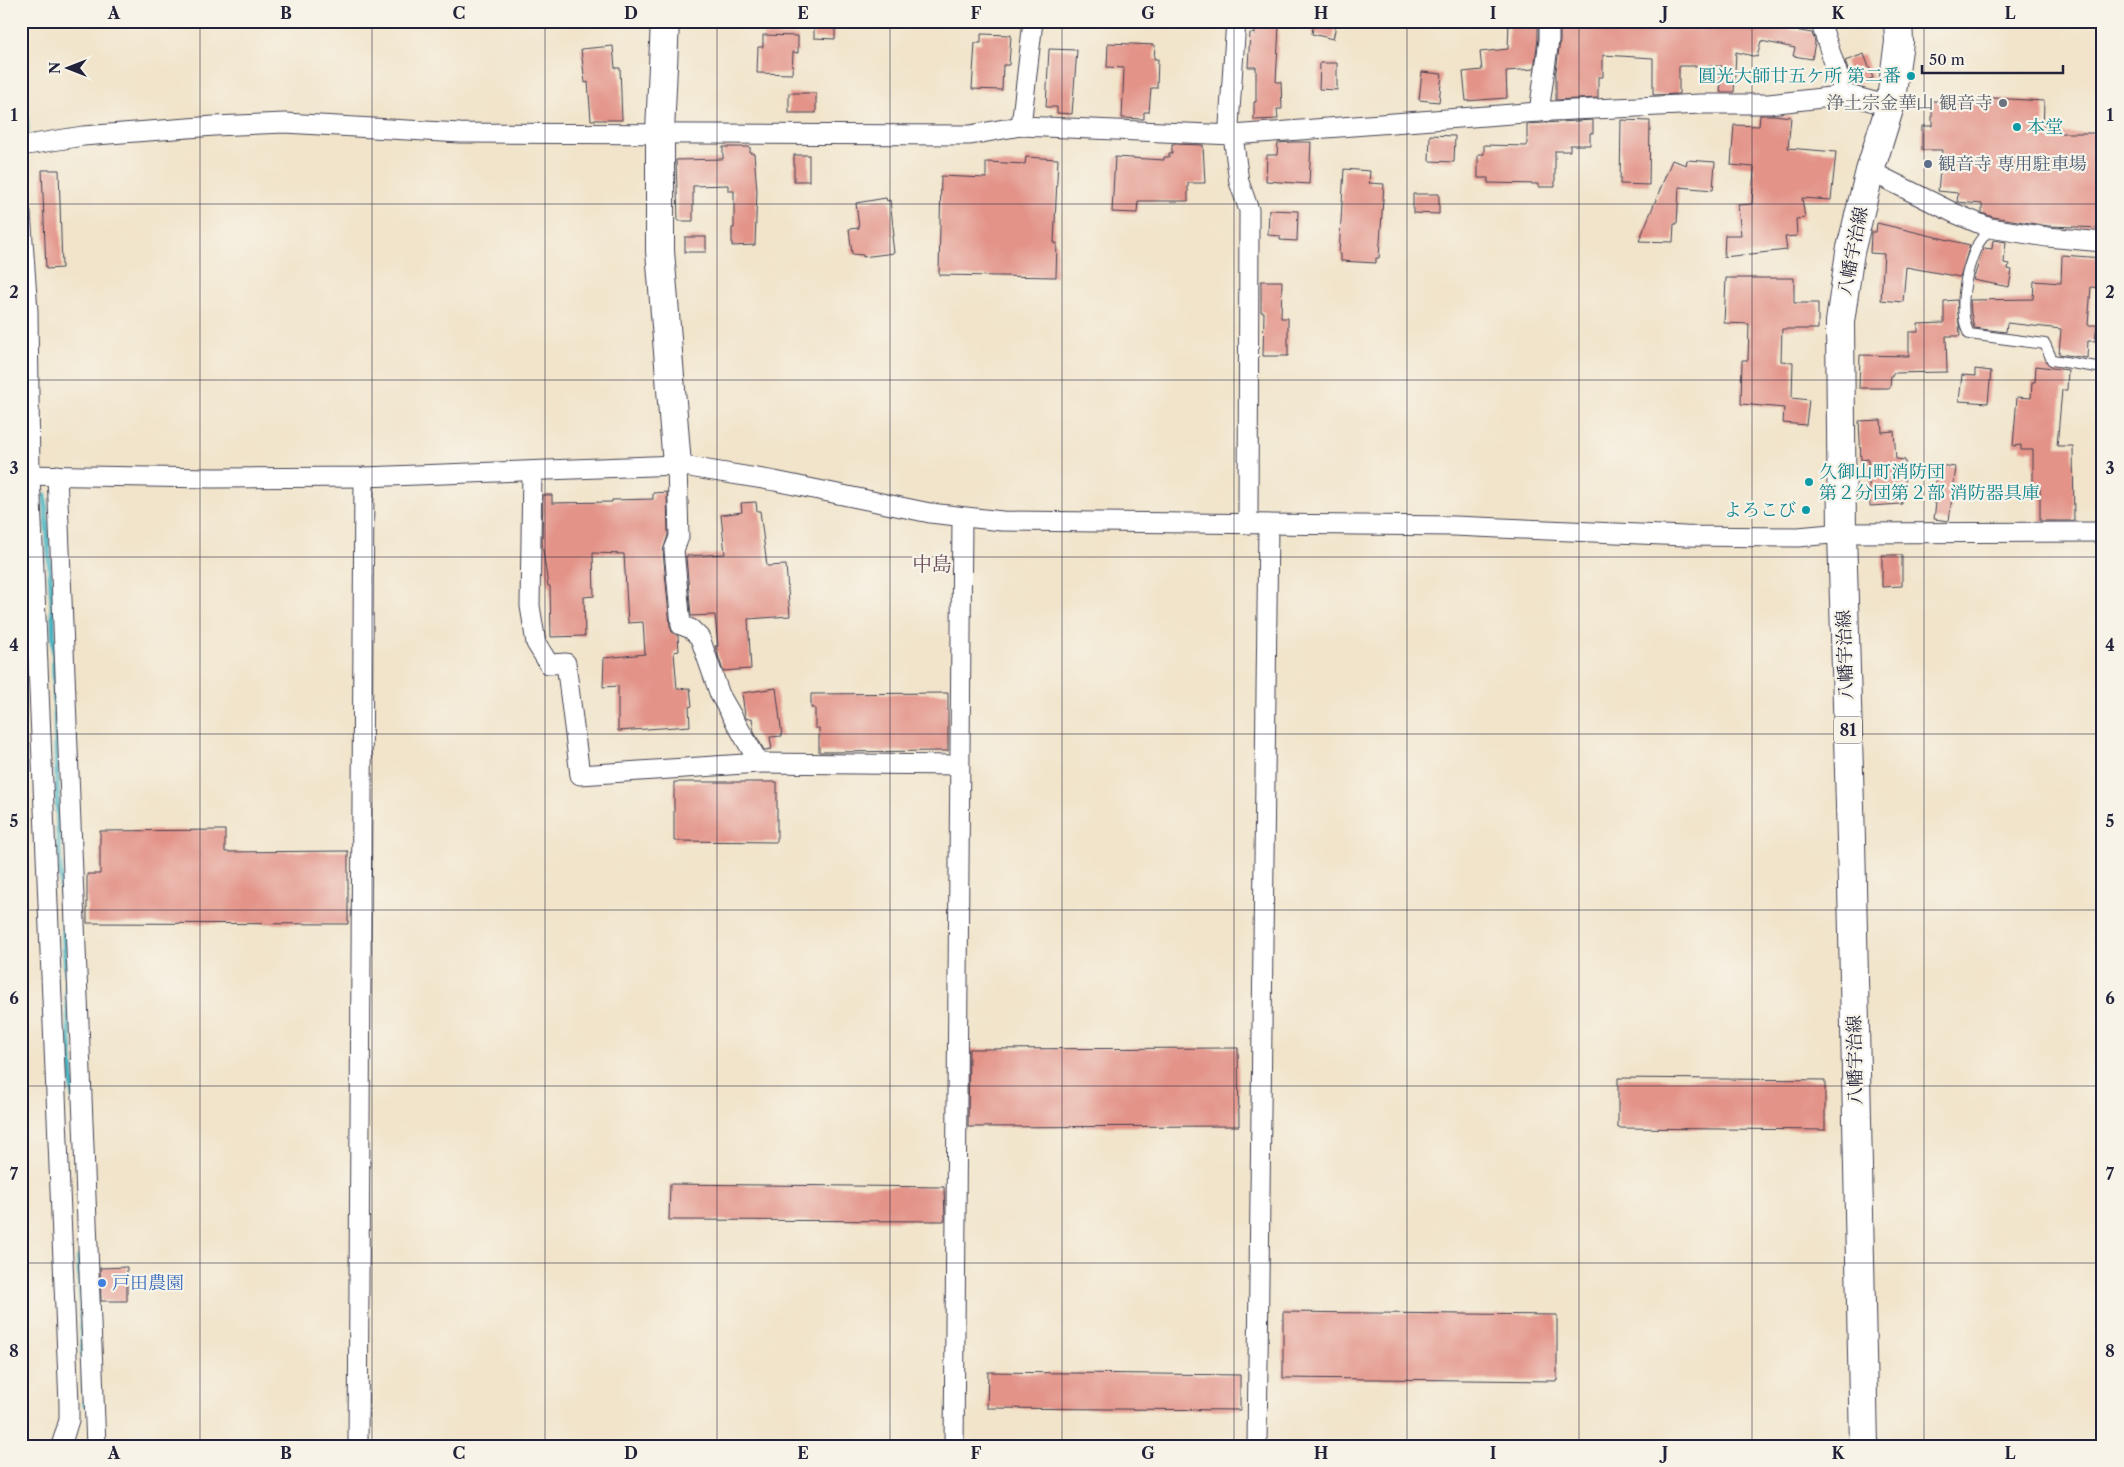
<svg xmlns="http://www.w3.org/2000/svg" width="2124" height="1467" viewBox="0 0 2124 1467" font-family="'Libre Caslon Text','Noto Serif JP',serif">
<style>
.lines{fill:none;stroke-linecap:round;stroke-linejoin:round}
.stream{stroke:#45b3c1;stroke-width:5.5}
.building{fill:#e39388}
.lane-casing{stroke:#413f50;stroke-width:12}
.street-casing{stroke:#413f50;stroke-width:21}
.secondary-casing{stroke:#413f50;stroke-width:30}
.primary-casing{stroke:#413f50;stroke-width:30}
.lane{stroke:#fff;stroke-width:10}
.street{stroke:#fff;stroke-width:19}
.secondary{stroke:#fff;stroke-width:28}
.primary{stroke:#fff;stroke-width:28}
.grid{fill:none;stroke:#22223b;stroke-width:1;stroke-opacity:0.55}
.culture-dot{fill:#0f9aa8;stroke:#f7f3e8;stroke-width:2}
.worship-dot{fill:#6b7280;stroke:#f7f3e8;stroke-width:2}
.service-dot{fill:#5c6f8a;stroke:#f7f3e8;stroke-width:2}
.shop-dot{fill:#3f7fe0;stroke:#f7f3e8;stroke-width:2}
.labels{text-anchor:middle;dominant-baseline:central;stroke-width:4.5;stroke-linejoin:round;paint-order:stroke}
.shield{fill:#f7f3e8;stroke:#62616f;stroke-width:1}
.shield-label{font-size:16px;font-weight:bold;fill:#22223b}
.culture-label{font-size:18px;fill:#0d838f;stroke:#f7f3e8;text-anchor:end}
.worship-label{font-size:18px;fill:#5b616d;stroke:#f7f3e8;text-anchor:end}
.service-label{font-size:18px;fill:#4e5e75;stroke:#f7f3e8;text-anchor:start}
.street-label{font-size:18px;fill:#22223b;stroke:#f7f3e8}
.shop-label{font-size:18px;fill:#366cbe;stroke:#f7f3e8;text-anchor:start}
.quarter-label{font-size:20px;fill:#664a56;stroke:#f7f3e8}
.neatline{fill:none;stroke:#22223b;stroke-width:2}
.grid-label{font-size:16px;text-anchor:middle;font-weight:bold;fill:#22223b}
</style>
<rect width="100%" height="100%" fill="#f7f3e8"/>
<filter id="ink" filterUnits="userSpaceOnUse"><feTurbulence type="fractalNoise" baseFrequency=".02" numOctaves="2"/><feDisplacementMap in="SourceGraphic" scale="10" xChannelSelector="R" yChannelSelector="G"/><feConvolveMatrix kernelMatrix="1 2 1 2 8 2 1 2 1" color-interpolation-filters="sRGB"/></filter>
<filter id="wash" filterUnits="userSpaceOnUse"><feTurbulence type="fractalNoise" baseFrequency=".0096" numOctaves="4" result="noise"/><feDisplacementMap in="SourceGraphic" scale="20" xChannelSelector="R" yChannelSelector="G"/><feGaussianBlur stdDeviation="1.12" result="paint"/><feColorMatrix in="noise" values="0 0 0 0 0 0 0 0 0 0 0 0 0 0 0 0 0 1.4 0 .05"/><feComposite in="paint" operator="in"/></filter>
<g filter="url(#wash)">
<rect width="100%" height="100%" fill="#f1e4ca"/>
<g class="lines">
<!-- stream -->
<g class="stream">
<polyline points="21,48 27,131"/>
<polyline points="45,495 53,618 58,828 73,1097"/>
<polyline points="79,1258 85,1404"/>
</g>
</g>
<g id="blocks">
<!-- building -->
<g class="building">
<polygon points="1314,21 1337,21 1333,39 1312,34"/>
<polygon points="1509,21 1538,21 1538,39 1534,69 1506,71 1507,98 1466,101 1463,72 1482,70 1480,52 1508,49"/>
<polygon points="1717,21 1733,25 1734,21 1759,21 1772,24 1771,26 1812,33 1815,42 1812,59 1793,56 1795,48 1761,41 1757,57 1736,52 1734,92 1720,92 1722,66 1679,66 1679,94 1653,95 1653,58 1603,55 1603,77 1598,77 1598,98 1556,100 1556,71 1560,41 1560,22"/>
<polygon points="814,24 835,24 835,39 814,38"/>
<polygon points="1255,25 1279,26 1276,82 1281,82 1282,109 1277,109 1278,119 1254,120 1254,102 1256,102 1256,67 1248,67 1250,33 1255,34"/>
<polygon points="981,34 1011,35 1009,65 1003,65 1002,90 972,89 975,43 981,43"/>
<polygon points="763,35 798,36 798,53 793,52 792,74 757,73 758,47 763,47"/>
<polygon points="1108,43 1155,45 1154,59 1158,59 1157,88 1151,88 1149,112 1144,112 1144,119 1122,118 1124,68 1107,67"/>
<polygon points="613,46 615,68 620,68 622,120 591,120 588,82 585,83 581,49"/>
<polygon points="1049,49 1077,50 1072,114 1057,113 1057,107 1046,107"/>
<polygon points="1864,54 1873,78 1853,85 1845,61"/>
<polygon points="1320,63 1337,63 1337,90 1319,89"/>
<polygon points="1422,72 1442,74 1439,102 1419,100"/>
<rect x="789" y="93" width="27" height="20"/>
<polygon points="1993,98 2044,101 2043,133 2103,133 2103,228 2048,226 1993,217 1982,213 1982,204 1957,202 1958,193 1938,191 1942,150 1922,150 1922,126 1932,126 1932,101 1993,102"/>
<polygon points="1760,115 1774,115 1791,117 1788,148 1836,152 1831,200 1802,198 1805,218 1796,219 1797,236 1785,237 1787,250 1724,257 1725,235 1741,235 1738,205 1752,204 1754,167 1731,165 1734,125 1759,126"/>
<polygon points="1593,120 1593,133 1590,133 1590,145 1570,145 1570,151 1555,151 1555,187 1538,187 1538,184 1488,183 1488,178 1478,178 1478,154 1484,154 1484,145 1527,146 1527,124"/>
<polygon points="1621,120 1650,121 1649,185 1620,184"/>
<polygon points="1430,135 1455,136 1454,162 1429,161"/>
<polygon points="1293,142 1311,142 1309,184 1266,181 1267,155 1277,155 1278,143"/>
<polygon points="1172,144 1203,145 1205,183 1188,183 1188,201 1138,201 1137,213 1112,212 1115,157 1164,160 1164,157 1169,157 1169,153 1172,153"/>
<polygon points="723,147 750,147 750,153 754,153 757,191 755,245 732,246 732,228 734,228 734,191 728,191 728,185 693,186 693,221 678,221 676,160 723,159"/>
<rect x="794" y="155" width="15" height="26"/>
<polygon points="1026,157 1058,159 1054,243 1057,243 1056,277 939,275 941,176 986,178 986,162 1025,164"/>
<polygon points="1672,160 1686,165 1687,160 1715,162 1713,190 1679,187 1677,224 1674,224 1673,242 1639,241"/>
<polygon points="1344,169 1370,171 1369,183 1384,184 1379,258 1376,258 1376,263 1341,261 1341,254 1339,254"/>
<polygon points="42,170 59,170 62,268 46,269"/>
<polygon points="1413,194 1439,194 1439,214 1413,213"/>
<polygon points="886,198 887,201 890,200 894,236 892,236 894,253 863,257 863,255 852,254 849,229 859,228 856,203"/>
<polygon points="1269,210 1298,211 1297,241 1280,240 1280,236 1268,235"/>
<polygon points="1877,223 1970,245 1960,277 1906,267 1903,302 1881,300 1884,254 1870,253 1871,234 1871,232 1876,232"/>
<rect x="685" y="237" width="21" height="15"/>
<polygon points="1993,240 2006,242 2004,263 2009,264 2008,269 2012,270 2009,287 1973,280 1984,248 1992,249"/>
<polygon points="2062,255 2103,258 2101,288 2091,287 2088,325 2097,325 2095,341 2088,341 2087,358 2059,354 2061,329 2007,323 2006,332 1974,328 1971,313 1970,300 2033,299 2034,281 2061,283"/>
<polygon points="1726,278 1794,278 1794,303 1818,303 1818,329 1782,329 1781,361 1793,362 1792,398 1809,400 1806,425 1783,423 1784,408 1741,404 1742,360 1748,360 1749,324 1724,323"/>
<polygon points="1261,281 1282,281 1281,318 1288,318 1288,356 1263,356 1264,312 1261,312"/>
<polygon points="1957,300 1960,336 1946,336 1947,372 1893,373 1893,375 1891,375 1890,388 1859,388 1860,355 1909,356 1909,332 1918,332 1918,324 1944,323 1944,301"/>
<polygon points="2036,366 2068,370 2067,390 2062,390 2057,446 2073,446 2074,521 2040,521 2040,484 2033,484 2033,450 2021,450 2021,445 2013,446 2017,397 2031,398 2032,382 2035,382"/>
<polygon points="1975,369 1991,371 1988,403 1959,401 1962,375 1975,376"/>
<polygon points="1881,420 1882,432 1894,431 1896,459 1905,460 1905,485 1901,486 1902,504 1870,506 1868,459 1861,460 1859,421"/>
<polygon points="1937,465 1956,467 1949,521 1934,519 1936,503 1933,503"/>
<polygon points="667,492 668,535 663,551 670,626 672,632 678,636 679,651 674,652 677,689 690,688 692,706 689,707 690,726 618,731 618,686 603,687 604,658 645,654 643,622 628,623 624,554 593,553 594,596 584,597 585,636 551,637 550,586 548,586 542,543 543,495 552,495 552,503 612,502 612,500 653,499 653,493"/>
<polygon points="756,502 757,511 760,511 767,566 786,565 790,616 748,619 751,669 723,671 715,646 718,646 715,615 691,616 686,556 725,554 721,515 742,512 741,503"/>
<polygon points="1882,555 1902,555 1902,586 1882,587"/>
<polygon points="776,688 782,736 770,737 772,749 764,750 754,732 752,718 747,719 745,716 742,693"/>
<polygon points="948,693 948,751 819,752 819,728 815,728 815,708 811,708 811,694"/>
<polygon points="674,782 777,782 777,842 674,841"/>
<polygon points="225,830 225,852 348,851 348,924 87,923 87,874 100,874 100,831"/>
<polygon points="1238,1048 1239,1126 968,1127 969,1049"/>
<polygon points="1618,1078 1825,1080 1825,1130 1618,1128"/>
<polygon points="670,1184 944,1187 945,1221 669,1220"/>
<polygon points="127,1267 127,1301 101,1301 100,1268"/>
<polygon points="1283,1312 1557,1315 1557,1381 1283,1378"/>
<polygon points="988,1372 1240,1375 1240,1410 987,1408"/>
</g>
</g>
</g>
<g filter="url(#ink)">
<use href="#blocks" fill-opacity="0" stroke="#413f50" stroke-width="1"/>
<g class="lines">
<!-- lane casing -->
<g class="lane-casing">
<path id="lane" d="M1990,228C1986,233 1981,239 1978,244C1966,268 1957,310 1969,334L2045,344L2052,360L2103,368"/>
</g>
<!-- street casing -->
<g class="street-casing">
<g id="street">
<polyline points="1236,21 1229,125 1233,135 1239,182 1249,210 1248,524"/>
<polyline points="1820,21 1845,96"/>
<polyline points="1539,112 1549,40 1549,21"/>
<polyline points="1021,126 1033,21"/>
<polyline points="21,146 83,136 214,126 285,123 460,133 970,135 1021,126 1233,135 1552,111 1701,104 1769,104 1848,95 1890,106"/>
<polyline points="1870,171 1954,213 1990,228 2047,237 2103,242"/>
<polyline points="21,213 28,311 30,475 69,1404 69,1420 61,1446"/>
<polyline points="532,471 530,606 536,643 549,664 566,663 580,775 759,763 720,695 700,638 691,629 681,625 674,550 679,537 677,465"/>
<polyline points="21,475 212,478 364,477 677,465 775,481 930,513 1002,521 1454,526 1685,536 1798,537 1842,533 2103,532"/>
<polyline points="57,475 96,1446"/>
<polyline points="759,763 958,765"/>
<polyline points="358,1446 364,477"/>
<polyline points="954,1446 962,518"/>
<polyline points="1257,1446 1268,525"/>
</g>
</g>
<!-- secondary casing -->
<g class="secondary-casing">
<polyline id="secondary" points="665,21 660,132 660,251 677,465"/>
</g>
<!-- primary casing -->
<g class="primary-casing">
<polyline id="primary" points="1864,1446 1851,840 1842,533 1840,322 1850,252 1870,171 1890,106 1899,42 1898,21"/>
</g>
<!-- lane -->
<use href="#lane" class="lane"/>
<!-- street -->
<use href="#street" class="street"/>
<!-- secondary -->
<use href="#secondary" class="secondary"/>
<!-- primary -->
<use href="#primary" class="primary"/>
</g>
</g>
<!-- grid -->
<path class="grid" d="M200,21V1446M372,21V1446M545,21V1446M717,21V1446M890,21V1446M1062,21V1446M1234,21V1446M1407,21V1446M1579,21V1446M1752,21V1446M1924,21V1446M21,204H2103M21,380H2103M21,557H2103M21,734H2103M21,910H2103M21,1086H2103M21,1263H2103"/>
<!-- markers -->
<g class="culture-dot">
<circle cx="1911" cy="76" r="5"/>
<circle cx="2017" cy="127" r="5"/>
<circle cx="1809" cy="482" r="5"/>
<circle cx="1806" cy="510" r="5"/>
</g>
<circle class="worship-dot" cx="2003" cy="103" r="5"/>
<circle class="service-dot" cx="1928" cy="164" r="5"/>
<circle class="shop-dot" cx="102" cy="1283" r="5"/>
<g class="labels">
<!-- shield labels -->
<rect class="shield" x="1834" y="716.5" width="28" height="27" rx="4"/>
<g class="shield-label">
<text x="1848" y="730">81</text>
</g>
<!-- culture labels -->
<g class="culture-label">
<text x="1901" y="76">圓光大師廿五ケ所 第二番</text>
<text x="2027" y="127" text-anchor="start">本堂</text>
<text x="1819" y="472" text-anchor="start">久御山町消防団<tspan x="1819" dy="21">第２分団第２部 消防器具庫</tspan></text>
<text x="1796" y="510">よろこび</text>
</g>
<!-- worship labels -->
<g class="worship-label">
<text x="1993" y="103">浄土宗金華山 観音寺</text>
</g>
<!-- service labels -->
<g class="service-label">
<text x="1938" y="164">観音寺 専用駐車場</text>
</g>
<!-- street labels -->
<g class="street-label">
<text transform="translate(1853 251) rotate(-79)">八幡宇治線</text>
<text transform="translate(1845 655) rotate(-92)">八幡宇治線</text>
<text transform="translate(1855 1060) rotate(-91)">八幡宇治線</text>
</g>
<!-- shop labels -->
<g class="shop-label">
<text x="112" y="1283">戸田農園</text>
</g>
<!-- quarter labels -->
<g class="quarter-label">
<text x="932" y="564">中島</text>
</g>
</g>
<!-- margin -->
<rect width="2124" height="1467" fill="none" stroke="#f7f3e8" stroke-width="55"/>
<!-- north arrow -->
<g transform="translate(68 68) rotate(270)" stroke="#f7f3e8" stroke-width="4" paint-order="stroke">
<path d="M0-4L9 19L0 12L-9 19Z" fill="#22223b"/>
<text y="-8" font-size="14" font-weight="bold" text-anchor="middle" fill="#22223b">N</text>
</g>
<!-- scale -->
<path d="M1922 65v8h141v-8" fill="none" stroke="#22223b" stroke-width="2.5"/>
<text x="1929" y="65" font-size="15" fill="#22223b" stroke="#f7f3e8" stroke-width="4" paint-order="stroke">50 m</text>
<rect x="28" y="28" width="2068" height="1412" class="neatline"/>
<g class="grid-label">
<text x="114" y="19">A</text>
<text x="286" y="19">B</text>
<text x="459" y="19">C</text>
<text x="631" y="19">D</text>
<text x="803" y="19">E</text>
<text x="976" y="19">F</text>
<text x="1148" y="19">G</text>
<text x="1321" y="19">H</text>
<text x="1493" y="19">I</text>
<text x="1665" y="19">J</text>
<text x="1838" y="19">K</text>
<text x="2010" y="19">L</text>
<text x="14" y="121">1</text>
<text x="2110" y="121">1</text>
<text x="14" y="298">2</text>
<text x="2110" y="298">2</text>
<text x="14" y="474">3</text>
<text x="2110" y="474">3</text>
<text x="14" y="651">4</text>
<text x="2110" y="651">4</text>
<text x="14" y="827">5</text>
<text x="2110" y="827">5</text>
<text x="14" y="1004">6</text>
<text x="2110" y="1004">6</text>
<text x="14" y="1180">7</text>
<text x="2110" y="1180">7</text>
<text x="14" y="1357">8</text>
<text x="2110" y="1357">8</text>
<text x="114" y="1459">A</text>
<text x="286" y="1459">B</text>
<text x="459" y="1459">C</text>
<text x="631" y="1459">D</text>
<text x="803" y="1459">E</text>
<text x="976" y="1459">F</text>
<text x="1148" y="1459">G</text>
<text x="1321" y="1459">H</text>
<text x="1493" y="1459">I</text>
<text x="1665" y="1459">J</text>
<text x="1838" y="1459">K</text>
<text x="2010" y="1459">L</text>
</g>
</svg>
